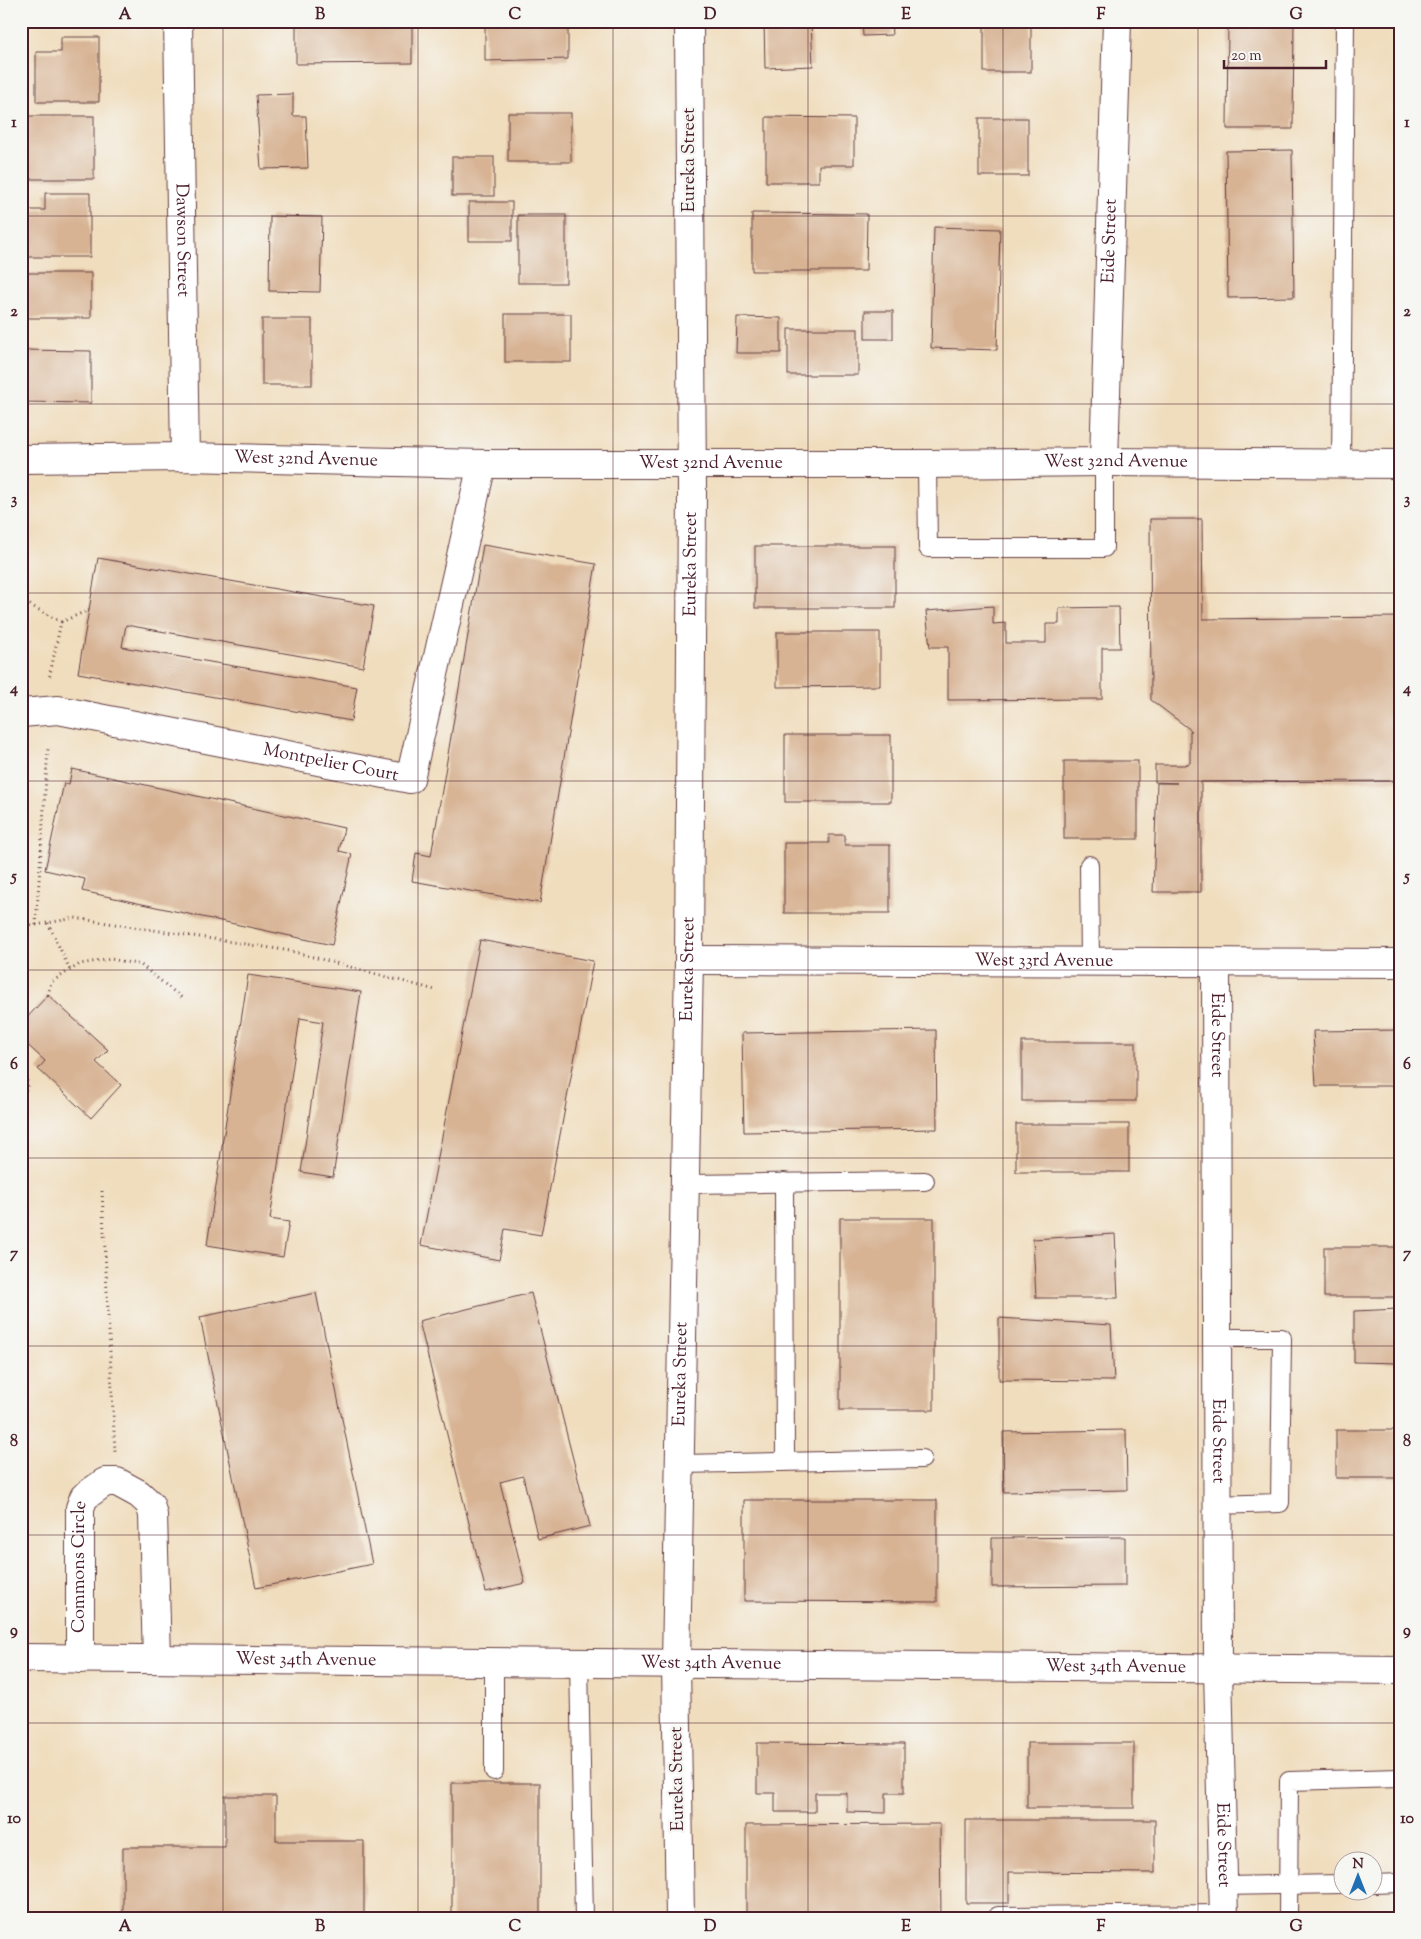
<svg xmlns="http://www.w3.org/2000/svg" width="1421" height="1939" viewBox="0 0 1421 1939" font-family="'Sorts Mill Goudy',serif">
<style>
.building{fill:#d7b293}
.lines{fill:none;stroke-linecap:round;stroke-linejoin:round}
.lane-casing{stroke:#633c41;stroke-width:20}
.street-casing{stroke:#633c41;stroke-width:30}
.path{stroke:#633c41;stroke-width:3;stroke-dasharray:1 4;stroke-linecap:butt}
.lane{stroke:#fff;stroke-width:18}
.street{stroke:#fff;stroke-width:28}
.grid{fill:none;stroke:#4a1f2b;stroke-width:1;stroke-opacity:0.55}
.labels{text-anchor:middle;dominant-baseline:central;stroke-width:5;stroke-linejoin:round;paint-order:stroke}
.street-label{font-size:18px;fill:#4a1f2b;stroke:#f6f6f2}
.neatline{fill:none;stroke:#4a1f2b;stroke-width:2}
.grid-label{font-size:16px;text-anchor:middle;font-weight:bold;fill:#4a1f2b}
</style>
<rect width="100%" height="100%" fill="#f6f6f2"/>
<filter id="ink" filterUnits="userSpaceOnUse"><feTurbulence type="fractalNoise" baseFrequency=".02" numOctaves="2"/><feDisplacementMap in="SourceGraphic" scale="10" xChannelSelector="R" yChannelSelector="G"/><feConvolveMatrix kernelMatrix="1 2 1 2 8 2 1 2 1" color-interpolation-filters="sRGB"/></filter>
<filter id="wash" filterUnits="userSpaceOnUse"><feTurbulence type="fractalNoise" baseFrequency=".0096" numOctaves="4" result="noise"/><feDisplacementMap in="SourceGraphic" scale="20" xChannelSelector="R" yChannelSelector="G"/><feGaussianBlur stdDeviation="1.12" result="paint"/><feColorMatrix in="noise" values="0 0 0 0 0 0 0 0 0 0 0 0 0 0 0 0 0 1.4 0 .05"/><feComposite in="paint" operator="in"/></filter>
<g filter="url(#wash)">
<rect width="100%" height="100%" fill="#f0ddbd"/>
<g id="blocks">
<!-- building -->
<g class="building">
<polygon points="296,21 412,21 412,63 296,64"/>
<polygon points="485,21 568,21 568,59 485,61"/>
<polygon points="764,21 811,21 813,66 765,68"/>
<polygon points="862,21 891,21 892,35 863,36"/>
<rect x="984" y="21" width="47" height="51"/>
<polygon points="1228,21 1294,21 1293,129 1227,129"/>
<polygon points="61,37 99,37 99,102 36,102 36,52 61,52"/>
<polygon points="293,94 293,116 306,116 308,168 261,169 256,95"/>
<rect x="508" y="113" width="63" height="49"/>
<rect x="21" y="116" width="73" height="63"/>
<polygon points="766,117 854,118 854,165 819,165 819,182 766,182"/>
<rect x="979" y="118" width="49" height="58"/>
<polygon points="1292,150 1294,297 1228,298 1226,151"/>
<rect x="452" y="157" width="42" height="39"/>
<polygon points="45,193 90,193 90,257 21,257 21,210 45,210"/>
<rect x="469" y="202" width="43" height="39"/>
<polygon points="752,213 867,214 866,271 752,271"/>
<rect x="518" y="215" width="48" height="68"/>
<polygon points="270,216 322,217 320,292 269,291"/>
<polygon points="934,227 1000,229 997,350 931,348"/>
<rect x="21" y="273" width="70" height="45"/>
<rect x="865" y="311" width="28" height="28"/>
<rect x="505" y="314" width="66" height="48"/>
<polygon points="737,317 781,318 781,353 736,353"/>
<rect x="262" y="319" width="50" height="66"/>
<rect x="788" y="329" width="70" height="46"/>
<polygon points="21,350 91,351 91,403 21,402"/>
<polygon points="1150,519 1202,519 1203,619 1400,617 1400,781 1201,782 1201,892 1153,892 1157,783 1177,783 1155,782 1155,765 1184,765 1190,763 1190,731 1192,731 1151,700"/>
<polygon points="483,545 596,564 540,903 412,881 416,853 431,856"/>
<rect x="755" y="546" width="140" height="62"/>
<polygon points="98,558 374,606 363,667 126,625 122,647 357,687 351,721 78,673"/>
<polygon points="993,606 993,624 1006,623 1006,643 1046,643 1046,624 1059,624 1059,608 1119,607 1120,648 1102,648 1102,699 948,700 948,647 930,647 926,611"/>
<polygon points="777,632 880,632 880,686 777,687"/>
<polygon points="21,642 23,642 24,671 21,671"/>
<rect x="785" y="735" width="106" height="67"/>
<rect x="1064" y="761" width="74" height="78"/>
<polygon points="72,769 344,828 339,851 352,854 332,945 82,891 85,879 45,870 64,783 69,784"/>
<polygon points="829,835 845,835 845,845 890,845 890,913 784,913 784,843 829,843"/>
<polygon points="480,940 593,961 541,1235 505,1229 499,1260 421,1245"/>
<polygon points="248,975 361,992 333,1177 301,1172 323,1022 300,1018 270,1219 289,1222 283,1257 207,1245"/>
<polygon points="48,995 108,1050 96,1062 121,1085 91,1118 38,1069 45,1061 21,1039 21,1024"/>
<polygon points="936,1030 937,1129 744,1132 742,1033"/>
<polygon points="1400,1030 1400,1086 1316,1086 1313,1031"/>
<rect x="1022" y="1042" width="114" height="59"/>
<rect x="1016" y="1124" width="113" height="48"/>
<rect x="840" y="1218" width="94" height="192"/>
<polygon points="1115,1234 1118,1298 1036,1298 1033,1239"/>
<rect x="1324" y="1247" width="76" height="50"/>
<polygon points="316,1293 372,1564 256,1588 200,1317"/>
<polygon points="531,1293 590,1526 538,1539 523,1476 500,1482 525,1583 486,1592 419,1321"/>
<polygon points="1400,1309 1400,1363 1354,1362 1354,1311"/>
<polygon points="999,1318 1111,1325 1114,1381 999,1380"/>
<polygon points="1126,1430 1127,1490 1004,1492 1003,1432"/>
<rect x="1336" y="1430" width="64" height="48"/>
<polygon points="744,1500 937,1500 937,1602 744,1601"/>
<polygon points="1125,1537 1125,1586 992,1587 992,1538"/>
<polygon points="757,1743 904,1744 904,1793 886,1793 886,1813 847,1812 847,1793 815,1793 815,1812 775,1812 775,1793 757,1793"/>
<rect x="1027" y="1743" width="107" height="65"/>
<rect x="452" y="1783" width="88" height="135"/>
<polygon points="225,1796 276,1796 276,1841 364,1841 364,1918 123,1918 123,1847 225,1847"/>
<polygon points="966,1820 1155,1820 1155,1873 1009,1872 1009,1903 966,1903"/>
<polygon points="940,1824 941,1918 746,1918 746,1825"/>
</g>
</g>
</g>
<g filter="url(#ink)">
<use href="#blocks" fill-opacity="0" stroke="#633c41" stroke-width="1"/>
<g class="lines">
<!-- lane casing -->
<g class="lane-casing">
<g id="lane">
<polyline points="927,464 928,548 1104,548 1104,462"/>
<polyline points="1341,464 1345,21"/>
<polyline points="1089,865 1090,962"/>
<polyline points="784,1182 785,1461"/>
<polyline points="685,1184 925,1181"/>
<polyline points="1217,1338 1282,1338 1280,1503 1217,1505"/>
<polyline points="680,1464 922,1459"/>
<polyline points="494,1662 494,1771"/>
<polyline points="579,1662 584,1918"/>
<polyline points="1374,1884 1400,1883"/>
<polyline points="1223,1886 1344,1884"/>
<polyline points="998,1916 1224,1914"/>
<polyline points="1288,1918 1289,1781 1400,1778"/>
</g>
</g>
<!-- street casing -->
<g class="street-casing">
<g id="street">
<path id="s1" d="M178,21L185,457"/>
<path id="s2" d="M21,459L185,457L482,464H927L1104,462L1400,464"/>
<path id="s3" d="M1104,462L1117,21"/>
<path id="s4" d="M21,713L58,710L410,779L482,464"/>
<path id="s5" d="M689,960L1400,963"/>
<path id="s6" d="M1216,963L1218,1670L1224,1918"/>
<path id="s7" d="M21,1658L1400,1670"/>
<path id="s8" d="M80,1659V1508L84,1497L105,1482H117L139,1494L150,1504L153,1515L157,1659"/>
<path id="s9" d="M680,1918L676,1663L689,960L692,492L689,21"/>
</g>
</g>
<!-- path -->
<g class="path">
<polyline points="21,600 61,622 49,679"/>
<polyline points="61,622 89,610"/>
<polyline points="48,923 70,970"/>
<polyline points="21,925 36,925 48,749"/>
<polyline points="36,925 75,918 291,951 435,990"/>
<polyline points="48,995 51,982 80,964 111,959 141,965 182,998"/>
<polyline points="21,1073 29,1084 21,1098"/>
<polyline points="102,1191 115,1452"/>
</g>
<!-- lane -->
<use href="#lane" class="lane"/>
<!-- street -->
<use href="#street" class="street"/>
</g>
</g>
<!-- grid -->
<path class="grid" d="M223,21V1918M418,21V1918M613,21V1918M808,21V1918M1003,21V1918M1198,21V1918M21,216H1400M21,404H1400M21,593H1400M21,781H1400M21,970H1400M21,1158H1400M21,1346H1400M21,1535H1400M21,1723H1400"/>
<g class="labels">
<!-- street labels -->
<g class="street-label">
<text transform="translate(690 160) rotate(-90)">Eureka Street</text>
<text stroke="none"><textPath href="#s1" startOffset="219">Dawson Street</textPath></text>
<text stroke="none"><textPath href="#s3" startOffset="221">Eide Street</textPath></text>
<text stroke="none"><textPath href="#s2" startOffset="285">West 32nd Avenue</textPath></text>
<text stroke="none"><textPath href="#s2" startOffset="1095">West 32nd Avenue</textPath></text>
<text stroke="none"><textPath href="#s2" startOffset="690">West 32nd Avenue</textPath></text>
<text stroke="none"><textPath href="#s9" startOffset="1354">Eureka Street</textPath></text>
<text stroke="none"><textPath href="#s4" startOffset="315">Montpelier Court</textPath></text>
<text stroke="none"><textPath href="#s5" startOffset="355">West 33rd Avenue</textPath></text>
<text stroke="none"><textPath href="#s9" startOffset="949">Eureka Street</textPath></text>
<text stroke="none"><textPath href="#s6" startOffset="72">Eide Street</textPath></text>
<text stroke="none"><textPath href="#s9" startOffset="544">Eureka Street</textPath></text>
<text stroke="none"><textPath href="#s6" startOffset="478">Eide Street</textPath></text>
<text stroke="none"><textPath href="#s8" startOffset="92">Commons Circle</textPath></text>
<text stroke="none"><textPath href="#s7" startOffset="285">West 34th Avenue</textPath></text>
<text stroke="none"><textPath href="#s7" startOffset="690">West 34th Avenue</textPath></text>
<text stroke="none"><textPath href="#s7" startOffset="1095">West 34th Avenue</textPath></text>
<text transform="translate(678 1779) rotate(-91)">Eureka Street</text>
<text stroke="none"><textPath href="#s6" startOffset="882">Eide Street</textPath></text>
</g>
</g>
<!-- margin -->
<rect width="1421" height="1939" fill="none" stroke="#f6f6f2" stroke-width="55"/>
<!-- north arrow -->
<g transform="translate(1358 1876)"><circle r="24" fill="#f6f6f2" stroke="#b1a0a2"/>
<path d="M0-4L9 19L0 12L-9 19Z" fill="#1f6fb2"/>
<text y="-8" font-size="14" font-weight="bold" text-anchor="middle" fill="#4a1f2b">N</text>
</g>
<!-- scale -->
<path d="M1224 60v8h102v-8" fill="none" stroke="#4a1f2b" stroke-width="2.5"/>
<text x="1231" y="60" font-size="15" fill="#4a1f2b" stroke="#f6f6f2" stroke-width="4" paint-order="stroke">20 m</text>
<rect x="28" y="28" width="1366" height="1884" class="neatline"/>
<g class="grid-label">
<text x="125" y="19">A</text>
<text x="320" y="19">B</text>
<text x="515" y="19">C</text>
<text x="710" y="19">D</text>
<text x="906" y="19">E</text>
<text x="1101" y="19">F</text>
<text x="1296" y="19">G</text>
<text x="14" y="127">1</text>
<text x="1407" y="127">1</text>
<text x="14" y="316">2</text>
<text x="1407" y="316">2</text>
<text x="14" y="504">3</text>
<text x="1407" y="504">3</text>
<text x="14" y="693">4</text>
<text x="1407" y="693">4</text>
<text x="14" y="881">5</text>
<text x="1407" y="881">5</text>
<text x="14" y="1069">6</text>
<text x="1407" y="1069">6</text>
<text x="14" y="1258">7</text>
<text x="1407" y="1258">7</text>
<text x="14" y="1446">8</text>
<text x="1407" y="1446">8</text>
<text x="14" y="1635">9</text>
<text x="1407" y="1635">9</text>
<text x="14" y="1823">10</text>
<text x="1407" y="1823">10</text>
<text x="125" y="1931">A</text>
<text x="320" y="1931">B</text>
<text x="515" y="1931">C</text>
<text x="710" y="1931">D</text>
<text x="906" y="1931">E</text>
<text x="1101" y="1931">F</text>
<text x="1296" y="1931">G</text>
</g>
</svg>
